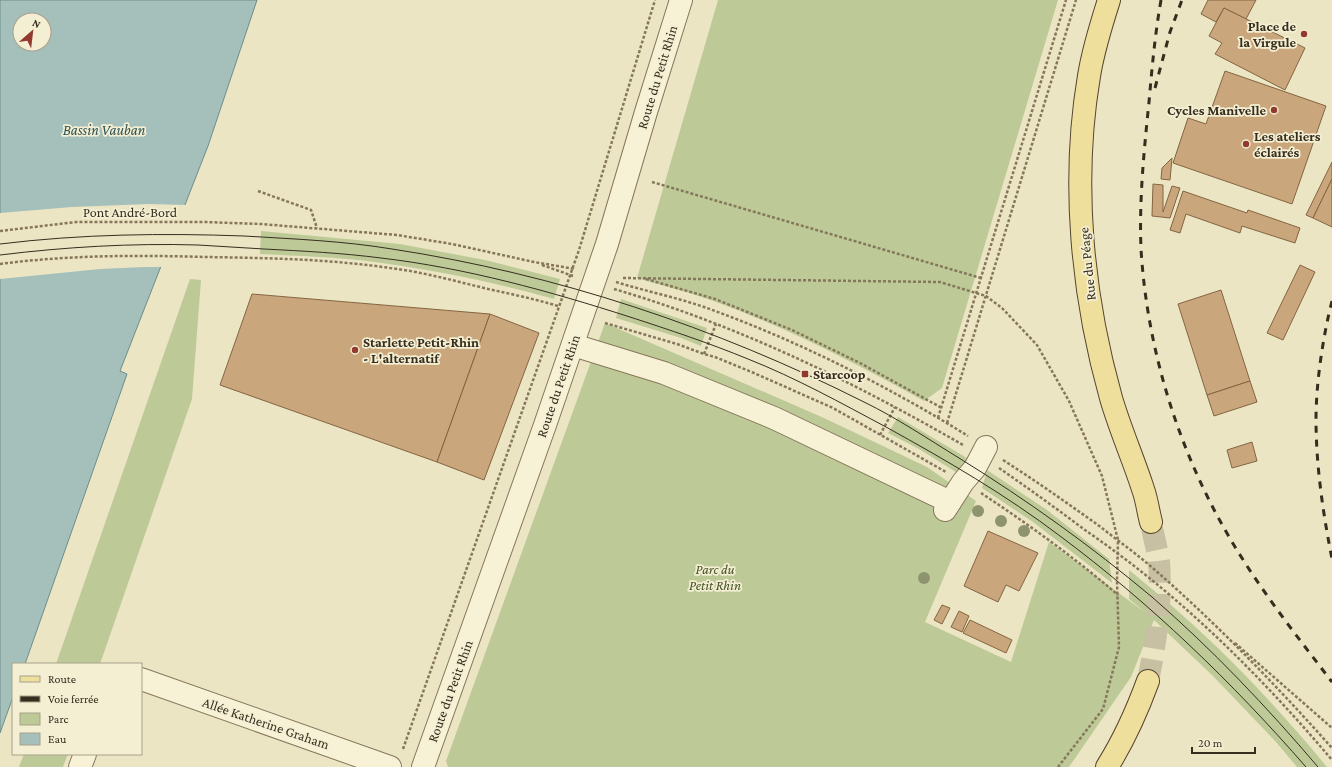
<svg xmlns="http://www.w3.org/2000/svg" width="1332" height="767" viewBox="0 0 1332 767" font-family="'Crimson Pro',serif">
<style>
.green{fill:#bdca98}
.water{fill:#a5bfbb;stroke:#6d8d89;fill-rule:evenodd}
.pier{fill:#ece5c4}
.building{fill:#c9a67b;stroke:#846542}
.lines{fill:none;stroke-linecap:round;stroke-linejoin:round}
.major-tunnel{stroke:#c8c0a3;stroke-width:22;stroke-dasharray:22 11;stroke-linecap:butt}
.minor-casing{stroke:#86775b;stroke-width:24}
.major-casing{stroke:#54452f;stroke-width:24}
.path{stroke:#86775b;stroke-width:2.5;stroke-dasharray:3 2;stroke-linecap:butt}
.minor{stroke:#f7f2d6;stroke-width:22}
.major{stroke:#eedf9d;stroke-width:22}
.tram{stroke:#362d1e;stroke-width:1}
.rail{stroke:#362d1e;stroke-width:3;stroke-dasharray:7 7;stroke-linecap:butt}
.tree{fill:#8e946d}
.poi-dot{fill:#923a2d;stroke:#f4efd3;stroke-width:1.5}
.labels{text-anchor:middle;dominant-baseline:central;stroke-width:3.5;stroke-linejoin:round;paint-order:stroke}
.poi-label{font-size:14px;font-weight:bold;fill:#362d1e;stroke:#f4efd3;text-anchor:start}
.street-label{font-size:14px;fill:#362d1e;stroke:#f4efd3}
.park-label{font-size:14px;font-style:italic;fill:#415226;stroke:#f4efd3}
.water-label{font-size:15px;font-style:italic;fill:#2e5356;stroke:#f4efd3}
</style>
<rect width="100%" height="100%" fill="#ece5c4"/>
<!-- green -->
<g class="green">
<path d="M718,0H1058L942,388L924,401C857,364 788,328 716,302C690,292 663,286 637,278Z"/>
<path d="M261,231L400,244L485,260L560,279L554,299C496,283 436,270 375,262C337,257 299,256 260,254Z"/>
<polygon points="190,279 201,280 192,399 100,664 56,664"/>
<polygon points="621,299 707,328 701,346 681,338 616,318"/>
<path d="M605,323L824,418L927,467L976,501L925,622L1011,662L1049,542L1146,613L1129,599V570C1160,595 1190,621 1218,648C1257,686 1293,726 1327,767H1297L1276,742L1213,676L1154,620L1131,677L1069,767H448L446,761Z"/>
<polygon points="898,417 972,461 959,474 919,449 888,433"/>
<polygon points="987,470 1047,510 1109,559 1112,583 1033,522 982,488"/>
<polygon points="24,754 68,754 63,767 19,767"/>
</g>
<!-- water -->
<path class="water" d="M0,0H257L208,146L120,371L127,374L25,664H13V697L0,733ZM20,20H44V44H20Z"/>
<!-- pier -->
<polygon class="pier" points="148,204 187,205 163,267 144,267 100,269 0,279 0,213 72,207"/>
<!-- building -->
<g class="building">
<polygon points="1208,0 1256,0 1246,19 1224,8 1216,22 1201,14"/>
<polygon points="1224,8 1305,48 1285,90 1215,54 1222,43 1209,36"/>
<polygon points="1225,71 1326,106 1292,204 1173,163 1188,118 1206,124"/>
<polygon points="1172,158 1170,180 1161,179 1162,168"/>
<polygon points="1332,162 1332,179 1313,218 1306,215"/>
<polygon points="1332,179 1332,227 1313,218"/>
<polygon points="1153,184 1163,185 1163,212 1172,186 1180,188 1170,218 1152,216"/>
<polygon points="1183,191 1247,213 1248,210 1300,228 1295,243 1242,226 1240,233 1186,214 1180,233 1170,230"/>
<polygon points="1300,265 1315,272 1283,340 1267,333"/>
<polygon points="1221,290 1250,381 1207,395 1178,304"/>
<polygon points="252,294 490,314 437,462 220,385"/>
<polygon points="490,314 539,333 484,480 437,462"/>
<polygon points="1250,381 1257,402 1214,416 1207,395"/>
<polygon points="1252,442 1257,461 1232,468 1227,450"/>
<polygon points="988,531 1038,553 1019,591 1006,585 998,602 964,586"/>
<polygon points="942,605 950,608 942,624 934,620"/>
<polygon points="959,611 969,616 962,632 951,627"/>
<polygon points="970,620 1012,640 1006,653 963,633"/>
</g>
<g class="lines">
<!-- major-tunnel -->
<path class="major-tunnel" d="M1148,681C1156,641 1162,602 1159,561C1157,548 1153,535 1151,522"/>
<!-- minor casing -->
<g class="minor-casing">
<g id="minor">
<polyline points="573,345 664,373 774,418 950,502"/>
<polyline points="945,510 963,482 975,468 986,447"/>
<polyline points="141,679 390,767"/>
<polyline points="80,767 85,754"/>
<polyline points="423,767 545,425 607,244 646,112 681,0"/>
</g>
</g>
<!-- major casing -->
<g class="major-casing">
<g id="major">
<path d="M1109,0C1101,25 1093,51 1089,76C1071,182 1082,295 1111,398C1120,429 1133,458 1143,489C1147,500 1148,511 1151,522"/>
<path d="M1107,767C1124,740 1137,711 1148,681"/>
</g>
</g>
<!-- path -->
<g class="path">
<polyline points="652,182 981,278"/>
<polyline points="258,191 311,210 317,228"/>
<polyline points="0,231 76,222 204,222 261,224 397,235 452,244 534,262 575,269"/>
<path d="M0,264C68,255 137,255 206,257C267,258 329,259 390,268C423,272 455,281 488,289C511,294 535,299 558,306"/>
<polyline points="542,265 573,276"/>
<polyline points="623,278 940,282 986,296 1002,308 1037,345 1069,401 1102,476 1118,540 1117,581 1119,647 1103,709 1058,767"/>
<polyline points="646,279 715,299 792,330 860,363 942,408"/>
<path d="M616,282C645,291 675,297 704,307C794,339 886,385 968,436"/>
<path d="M614,289C737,325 852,381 963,445"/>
<polyline points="605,323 677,344 704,354 715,357 754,373 833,408 946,472"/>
<polyline points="704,354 716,324"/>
<polyline points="938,418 1066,0"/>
<polyline points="947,423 1076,0"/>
<polyline points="880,435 895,407"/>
<path d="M1003,460C1036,481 1067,503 1098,525C1117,540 1137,554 1155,570C1218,625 1276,685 1332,748"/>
<path d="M999,468C1028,488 1057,509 1085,530C1108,546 1131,563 1153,581C1218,634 1278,696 1332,760"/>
<path d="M981,493C1028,524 1075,558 1118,595"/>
<polyline points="1235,643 1332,728"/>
<polyline points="403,749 579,250 655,0"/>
</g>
<!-- minor -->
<use href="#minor" class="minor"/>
<!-- major -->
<use href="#major" class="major"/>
<!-- tram -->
<g class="tram">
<path d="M0,244C81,234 163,233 244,236C294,239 344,241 392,249C556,274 715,327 864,402C897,418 928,439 959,458C1027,500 1091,546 1152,597C1212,649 1267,707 1318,767"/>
<path d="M0,255C65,247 132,243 198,245C220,246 242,248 264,249C303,251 342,253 381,258C466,268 549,291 630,317C670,330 709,343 748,359C796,378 841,403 886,427C946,460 1006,495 1060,536C1150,603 1232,682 1306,767"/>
</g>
<!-- rail -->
<g class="rail">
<path d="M1161,0C1155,34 1152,68 1149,102C1144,151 1139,200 1141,249C1147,349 1178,449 1228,535C1258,587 1296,635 1332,682"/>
<polyline points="1155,88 1170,32 1182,0"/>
<path d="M1332,301C1323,336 1316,383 1316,419C1316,466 1323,513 1332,559"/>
</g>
</g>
<!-- trees -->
<g class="tree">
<circle cx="978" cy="511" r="6"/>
<circle cx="1001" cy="521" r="6"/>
<circle cx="1024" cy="531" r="6"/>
<circle cx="924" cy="578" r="6"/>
</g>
<!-- markers -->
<g class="poi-dot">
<circle cx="1304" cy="34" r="4"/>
<circle cx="1274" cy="110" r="4"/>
<circle cx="1246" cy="144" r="4"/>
<circle cx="355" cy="350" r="4"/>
<rect x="801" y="370" width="8" height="8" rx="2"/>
</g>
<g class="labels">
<!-- poi labels -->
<g class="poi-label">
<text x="1296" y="26" text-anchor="end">Place de<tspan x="1296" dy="16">la Virgule</tspan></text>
<text x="1266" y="110" text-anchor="end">Cycles Manivelle</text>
<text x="1254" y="136">Les ateliers<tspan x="1254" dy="16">éclairés</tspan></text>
<text x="363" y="342">Starlette Petit-Rhin<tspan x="363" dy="16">- L'alternatif</tspan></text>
<text x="813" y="374">Starcoop</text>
</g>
<!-- street labels -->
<g class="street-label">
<text transform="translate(657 77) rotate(-73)">Route du Petit Rhin</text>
<text x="130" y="212">Pont André-Bord</text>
<text transform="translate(1087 264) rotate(-96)">Rue du Péage</text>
<text transform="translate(558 386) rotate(-71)">Route du Petit Rhin</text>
<text transform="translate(450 691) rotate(-70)">Route du Petit Rhin</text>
<text transform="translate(266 723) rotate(19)">Allée Katherine Graham</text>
</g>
<!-- park labels -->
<g class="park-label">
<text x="715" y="569">Parc du<tspan x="715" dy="16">Petit Rhin</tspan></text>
</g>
<!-- water labels -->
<g class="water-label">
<text x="104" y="130">Bassin Vauban</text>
</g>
</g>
<!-- legend -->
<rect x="12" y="663" width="130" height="92" fill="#f4efd3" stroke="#a8a18b"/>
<rect x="20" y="676" width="20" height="6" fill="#eedf9d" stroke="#a8a18b"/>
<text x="48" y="683" font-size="12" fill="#362d1e">Route</text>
<rect x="20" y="696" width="20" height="6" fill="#362d1e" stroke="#a8a18b"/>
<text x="48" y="703" font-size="12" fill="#362d1e">Voie ferrée</text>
<rect x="20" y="713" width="20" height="12" fill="#bdca98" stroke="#a8a18b"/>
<text x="48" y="723" font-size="12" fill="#362d1e">Parc</text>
<rect x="20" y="733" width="20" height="12" fill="#a5bfbb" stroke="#a8a18b"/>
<text x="48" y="743" font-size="12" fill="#362d1e">Eau</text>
<!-- north arrow -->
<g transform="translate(32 32) rotate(28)"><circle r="19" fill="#f4efd3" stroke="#a8a18b"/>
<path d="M0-3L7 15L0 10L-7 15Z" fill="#923a2d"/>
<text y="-6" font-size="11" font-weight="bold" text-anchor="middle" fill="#362d1e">N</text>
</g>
<!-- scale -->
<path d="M1192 747v6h63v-6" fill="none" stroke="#362d1e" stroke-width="2"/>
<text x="1198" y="747" font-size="12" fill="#362d1e" stroke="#f4efd3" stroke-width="3" paint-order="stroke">20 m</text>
</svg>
